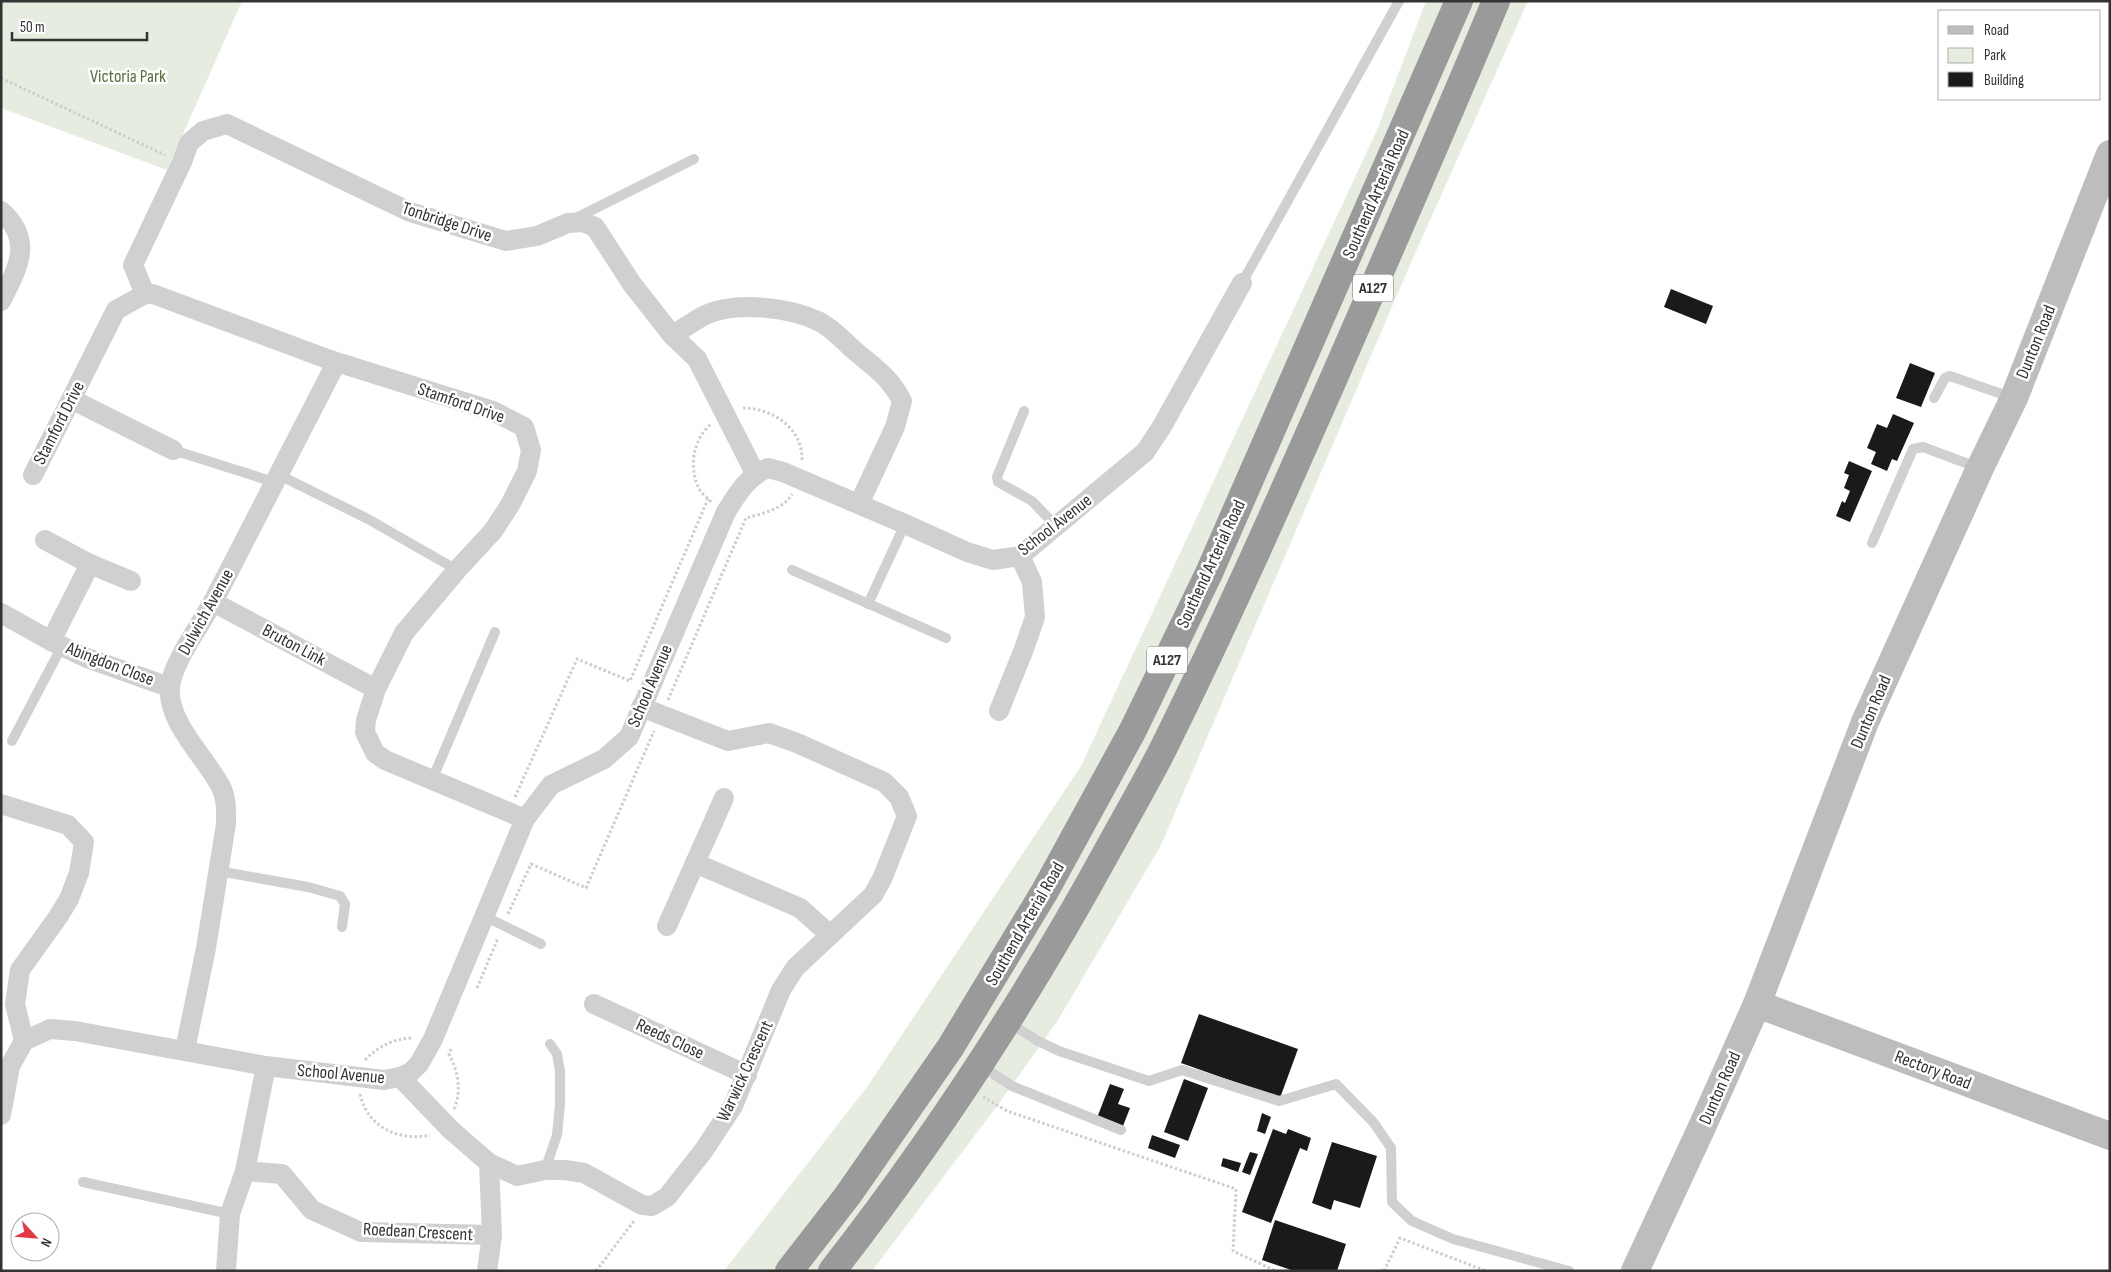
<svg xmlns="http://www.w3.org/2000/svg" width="2111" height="1272" viewBox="0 0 2111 1272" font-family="'Sofia Sans Condensed',sans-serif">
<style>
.green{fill:#e6ecdf}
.building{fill:#1a1a1a}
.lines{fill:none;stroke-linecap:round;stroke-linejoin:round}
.path{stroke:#cdcdcd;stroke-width:3;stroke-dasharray:2.5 2.5;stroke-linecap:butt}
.lane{stroke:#d0d0d0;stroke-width:10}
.street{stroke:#d0d0d0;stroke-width:20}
.secondary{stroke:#bdbdbd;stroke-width:28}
.highway{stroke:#9a9a9a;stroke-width:28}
.labels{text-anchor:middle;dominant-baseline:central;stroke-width:5;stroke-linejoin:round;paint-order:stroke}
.shield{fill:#fff;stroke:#707070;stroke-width:1}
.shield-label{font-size:16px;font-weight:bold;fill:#333}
.park-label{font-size:18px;fill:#56703f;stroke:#fff}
.street-label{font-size:18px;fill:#333;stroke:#fff}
</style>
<rect width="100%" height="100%" fill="#fff"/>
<!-- green -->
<g class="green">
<polygon points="1,1 242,1 167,170 1,108"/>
<polygon points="1426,1 1528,1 1409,267 1161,845 1058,1020 1000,1102 872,1271 724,1271 867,1087 1081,766 1377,130"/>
</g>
<!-- building -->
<g class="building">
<polygon points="1671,289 1713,306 1706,324 1664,307"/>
<polygon points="1910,363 1935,373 1921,407 1896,398"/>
<polygon points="1893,414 1914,423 1897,461 1892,459 1887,471 1871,464 1876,452 1867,448 1877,424 1887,428"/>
<polygon points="1849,461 1872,471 1850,522 1836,516 1842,501 1845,503 1850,491 1844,488 1849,475 1844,473"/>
<polygon points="1199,1014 1298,1049 1280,1098 1181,1063"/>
<polygon points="1184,1079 1208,1088 1188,1141 1164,1132"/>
<polygon points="1110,1084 1124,1089 1118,1104 1130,1108 1123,1126 1097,1118"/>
<polygon points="1262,1113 1271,1117 1265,1134 1257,1131"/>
<polygon points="1273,1129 1286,1134 1288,1129 1311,1138 1307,1151 1300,1148 1271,1223 1242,1212"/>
<polygon points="1152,1135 1180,1145 1175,1158 1148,1148"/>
<polygon points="1332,1142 1377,1156 1360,1208 1334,1200 1331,1210 1312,1203"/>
<polygon points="1250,1152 1258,1154 1250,1175 1242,1172"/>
<polygon points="1223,1158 1241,1163 1238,1172 1221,1166"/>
<polygon points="1275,1220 1346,1244 1337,1271 1294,1271 1262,1260"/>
</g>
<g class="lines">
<!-- path -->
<g class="path">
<polyline points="1,78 165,155"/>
<path d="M743,408C772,408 803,428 802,460"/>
<path d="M711,502C707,498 700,492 698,487C689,465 693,440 711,424"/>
<path d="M668,700L746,518C761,514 784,509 792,494"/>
<polyline points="515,797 577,659 630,681 708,499"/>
<polyline points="508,914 531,864 586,888 654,731"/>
<polyline points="477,988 498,938"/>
<path d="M451,1049L449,1054C458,1071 462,1091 454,1109"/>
<path d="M365,1060C379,1046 392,1039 412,1038"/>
<path d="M360,1094C367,1127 399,1142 430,1135"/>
<polyline points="983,1097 1007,1111 1236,1189 1233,1251 1276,1271"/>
<polyline points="596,1271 634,1221"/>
<polyline points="1384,1271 1400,1238 1486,1271"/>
</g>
<!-- lane -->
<g class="lane">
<polyline points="576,218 694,159"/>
<polyline points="1242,283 1399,1"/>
<polyline points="1934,398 1945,378 1950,376 2013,398"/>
<polyline points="1024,411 997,477 998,482 1032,501 1056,526"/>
<polyline points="173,450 274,482"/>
<polyline points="279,475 368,519 457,570"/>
<polyline points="1872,543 1913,449 1923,447 1979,468"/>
<polyline points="792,570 946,638"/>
<polyline points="868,604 905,524"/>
<polyline points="12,741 62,646"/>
<polyline points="432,780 495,632"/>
<polyline points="218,871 308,887 340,896 345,904 342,927"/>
<polyline points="484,916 541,944"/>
<polyline points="1008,1022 1038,1041 1059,1051 1149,1081 1182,1070 1279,1101 1336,1084 1374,1123 1391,1148 1392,1202 1412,1221 1453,1239 1569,1271"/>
<polyline points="980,1065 1012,1086 1121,1130"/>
<polyline points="545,1170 557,1135 560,1104 560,1071 557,1054 550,1044"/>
<polyline points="83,1182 230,1214"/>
</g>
<!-- street -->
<g class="street">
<path d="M1,211C34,240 18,268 1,301"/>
<polyline points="145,294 133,265 182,162 189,143 203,131 227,124 410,212 506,241 537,236 568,223 583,222 595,227 632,284 672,335 697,359 755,473"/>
<path d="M672,335C683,329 694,321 705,315C736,301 790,307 820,322C833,329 845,342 855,351C875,368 890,377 902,401L895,427L859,504"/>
<polyline points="71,399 173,450"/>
<polyline points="33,475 116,310 145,294 153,294 330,360 493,411 524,427 531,450 527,471 510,505 493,531 457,570 404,633 376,689 366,720 365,732 375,753 385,760 525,819"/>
<polyline points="45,540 90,564 131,581"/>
<polyline points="213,602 376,689"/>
<polyline points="1,613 51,641 87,658 169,687"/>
<polyline points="51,641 90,564"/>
<polyline points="999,711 1024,649 1035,617 1032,582 1020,556"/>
<polyline points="1,804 68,825 84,842 79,873 69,899 58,917 20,970 15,1004 24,1041"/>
<polyline points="695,863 800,908 829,934"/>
<polyline points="667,926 724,798"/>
<polyline points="594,1004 747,1075"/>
<path d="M185,1050L206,948L226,824C226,811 227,799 221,787C206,758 167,722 170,688C171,664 202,623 214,600C254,523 294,446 333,369L330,360"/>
<polyline points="400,1077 451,1130 489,1163 492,1235 487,1271"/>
<path d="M1,1115L10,1066L24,1041L50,1029L75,1031L266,1066L384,1080L400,1077L411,1072L419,1064L433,1039L525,819L551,785L604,759L629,737L726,512C737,494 748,476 768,468L783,472L905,524L967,552L993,560L1020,556L1145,452L1161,428L1242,283"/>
<polyline points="489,1163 517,1176 545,1170 565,1170 584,1173 642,1205 652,1206 667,1197 704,1150 733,1106 781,990 795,968 873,895 882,879 907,816 899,797 884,782 797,743 769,733 728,741 641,707"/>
<polyline points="245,1171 282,1174 312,1210 361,1232 492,1235"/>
<polyline points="226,1271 230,1214 245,1171 266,1066"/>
</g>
<!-- secondary -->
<g class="secondary">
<polyline points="1757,1004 2110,1136"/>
<polyline points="1635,1271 1702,1127 1757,1004 1865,722 1980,468 2014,398 2110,154"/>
</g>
<!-- highway -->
<g class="highway">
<polyline points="789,1271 848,1195 950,1048 1045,891 1133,730 1209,573 1459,1"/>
<path d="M832,1271C936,1138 1028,996 1109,848C1127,815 1147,781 1164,747C1225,624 1281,498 1336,373C1390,249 1444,126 1496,1"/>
</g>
</g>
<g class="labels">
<!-- shield labels -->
<g class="shield">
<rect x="1353" y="274.5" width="40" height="27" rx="4"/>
<rect x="1147" y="646.5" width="40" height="27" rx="4"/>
</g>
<g class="shield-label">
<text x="1373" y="288">A127</text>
<text x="1167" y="660">A127</text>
</g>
<!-- park labels -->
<g class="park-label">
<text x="128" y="76">Victoria Park</text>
</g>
<!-- street labels -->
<g class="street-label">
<text transform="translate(1376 194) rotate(-66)">Southend Arterial Road</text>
<text transform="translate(447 222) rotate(18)">Tonbridge Drive</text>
<text transform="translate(2036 342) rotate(-68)">Dunton Road</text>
<text transform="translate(461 403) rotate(19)">Stamford Drive</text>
<text transform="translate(59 423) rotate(-63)">Stamford Drive</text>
<text transform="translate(1055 525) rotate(-38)">School Avenue</text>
<text transform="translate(1211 564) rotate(-65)">Southend Arterial Road</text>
<text transform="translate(206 612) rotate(-61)">Dulwich Avenue</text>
<text transform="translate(294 645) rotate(28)">Bruton Link</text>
<text transform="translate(110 664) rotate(21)">Abingdon Close</text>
<text transform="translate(650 686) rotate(-67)">School Avenue</text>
<text transform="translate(1871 712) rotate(-67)">Dunton Road</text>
<text transform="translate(1025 924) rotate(-60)">Southend Arterial Road</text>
<text transform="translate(670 1039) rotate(25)">Reeds Close</text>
<text transform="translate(1933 1070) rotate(21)">Rectory Road</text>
<text transform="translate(745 1071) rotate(-65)">Warwick Crescent</text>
<text transform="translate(341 1074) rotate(5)">School Avenue</text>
<text transform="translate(1720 1088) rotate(-66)">Dunton Road</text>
<text transform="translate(418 1232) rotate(3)">Roedean Crescent</text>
</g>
</g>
<!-- border -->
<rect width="2111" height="1272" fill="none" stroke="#333333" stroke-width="5"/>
<!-- legend -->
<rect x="1938" y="10" width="162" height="90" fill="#ffffff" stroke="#adadad"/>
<rect x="1948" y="26" width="25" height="8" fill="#bdbdbd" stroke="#adadad"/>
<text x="1984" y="35" font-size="15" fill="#333333">Road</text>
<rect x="1948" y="48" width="25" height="15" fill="#e6ecdf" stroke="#adadad"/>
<text x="1984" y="60" font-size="15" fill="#333333">Park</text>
<rect x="1948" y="72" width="25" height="15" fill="#1a1a1a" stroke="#adadad"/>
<text x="1984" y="85" font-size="15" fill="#333333">Building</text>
<!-- north arrow -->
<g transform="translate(35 1237) rotate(116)"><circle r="24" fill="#ffffff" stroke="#adadad"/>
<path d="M0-4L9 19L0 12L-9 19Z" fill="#e63946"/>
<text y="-8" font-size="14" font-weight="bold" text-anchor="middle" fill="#333333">N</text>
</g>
<!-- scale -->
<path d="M12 32v8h135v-8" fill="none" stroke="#333333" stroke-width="2.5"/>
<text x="20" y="32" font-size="15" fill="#333333" stroke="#ffffff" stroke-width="4" paint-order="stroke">50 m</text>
</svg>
